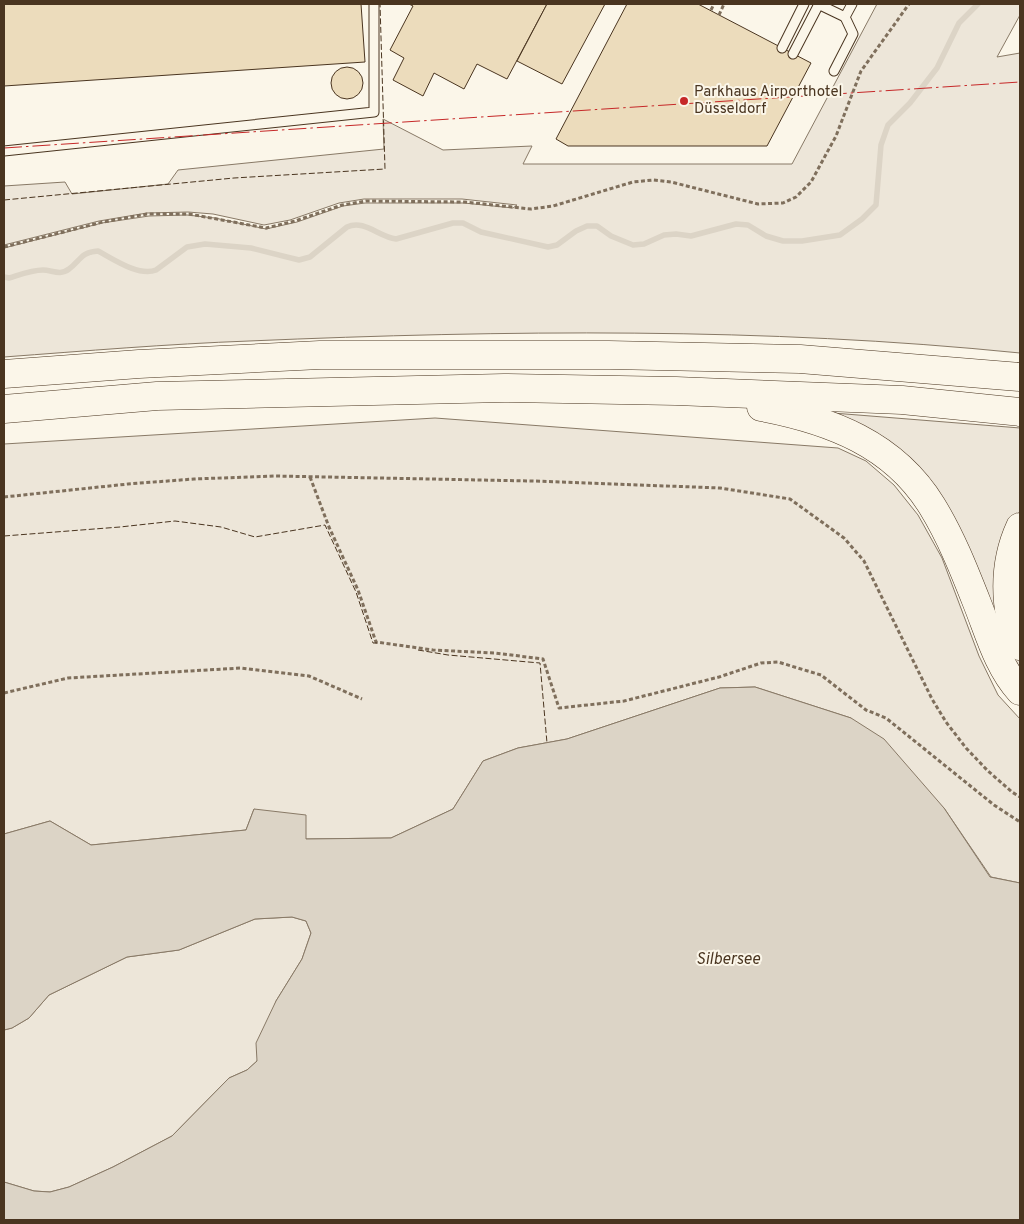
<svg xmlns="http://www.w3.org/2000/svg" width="1024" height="1224" viewBox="0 0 1024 1224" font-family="Overpass,sans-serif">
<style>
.green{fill:#ede6d9;stroke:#887966}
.water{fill:#dcd4c6;stroke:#887966}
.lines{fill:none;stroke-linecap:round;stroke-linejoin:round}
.stream{stroke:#dcd4c6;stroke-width:5.5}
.building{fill:#ecdcbc;stroke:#4a3520}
.service-casing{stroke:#4a3520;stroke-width:11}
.motorway-casing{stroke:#4a3520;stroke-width:29}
.path{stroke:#7f6f5c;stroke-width:3;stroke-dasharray:4 2.5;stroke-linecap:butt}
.service{stroke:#fbf6e9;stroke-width:9}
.motorway{stroke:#fbf6e9;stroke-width:28}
.fence{stroke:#4a3520;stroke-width:1;stroke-dasharray:6 2.5;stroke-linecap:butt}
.power{stroke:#c62828;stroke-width:1;stroke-dasharray:18 4 2.5 4;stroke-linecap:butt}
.poi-dot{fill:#c62828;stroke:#fbf6e9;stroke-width:2}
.labels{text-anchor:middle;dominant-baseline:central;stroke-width:4;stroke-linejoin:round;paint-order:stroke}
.poi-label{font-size:15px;fill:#4a3520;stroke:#fbf6e9;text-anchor:start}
.water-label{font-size:16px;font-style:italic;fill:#4a3520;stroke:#fbf6e9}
</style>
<rect width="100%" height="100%" fill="#fbf6e9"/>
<!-- green -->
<g class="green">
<path d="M877,4H1020V15L997,57L1020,53V353C764,327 506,330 249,341C167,344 85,351 4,357V248L102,223L149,216L187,215L215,218L266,229L297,222L343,206L365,203H464L513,208L517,205L462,199H364L339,203L290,220L264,225L213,214L188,212L147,213L99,221L4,245V186L65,182L72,194L168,184L178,170L384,149L383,119L443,150L532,146L523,164H792Z"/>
<polygon points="833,413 1020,428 1020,511 1014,522 1020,675 968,552"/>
<polygon points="435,418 838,448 866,461 894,485 918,515 942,558 979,656 998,695 1020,719 1020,883 991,877 944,808 851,718 755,687 720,688 567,739 518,748 483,761 453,809 391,838 306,839 254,809 246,830 91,845 50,821 4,834 4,444"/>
<polygon points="292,917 306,921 311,933 302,959 276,1001 257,1061 247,1070 229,1078 172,1136 113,1167 69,1187 50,1192 34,1191 4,1182 4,1030 12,1028 29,1018 49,995 127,957 179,950 255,919"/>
</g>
<!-- water -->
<polygon class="water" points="755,687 851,718 884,739 944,808 990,877 1020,883 1020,1220 4,1220 4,1182 34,1191 50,1192 69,1187 113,1167 172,1136 229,1078 247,1070 257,1061 256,1043 276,1001 302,959 311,933 306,921 292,917 255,919 179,950 127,957 49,995 29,1018 12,1028 4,1030 4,834 50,821 91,845 246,830 254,809 306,815 306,839 391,838 453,809 483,761 518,748 567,739 720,688"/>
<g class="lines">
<!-- stream -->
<path class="stream" d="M4,277L9,278C19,275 32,270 43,270C52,270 60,276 69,269C80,261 81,252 98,251C113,259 139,277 156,270L187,247L205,244L251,248L299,260L310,257L347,227C364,219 379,237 396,239L453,223H463L481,232L548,247L557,245L576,231L587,226H597L611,236L633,245L644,244L664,235L676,234L691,236L736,224L748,225L766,236L783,241H802L840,235L862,219L876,205L881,145L888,125L910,103L937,68L959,23L978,4"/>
</g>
<!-- building -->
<g class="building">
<polygon points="4,4 361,4 365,62 4,86"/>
<polygon points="409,4 547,4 507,79 477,64 464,89 434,73 423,96 393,80 404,58 390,50 413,6"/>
<polygon points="547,4 605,4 562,84 517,61"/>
<polygon points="627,4 698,4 811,63 767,146 568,146 556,139"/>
<circle cx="347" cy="83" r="16"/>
</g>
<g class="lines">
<!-- service casing -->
<g class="service-casing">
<g id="service">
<polyline points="818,4 845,17"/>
<polyline points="782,48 804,4"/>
<polyline points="793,54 819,4"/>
<polyline points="834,71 853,34 845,17 852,4"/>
<polyline points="4,151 374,112 374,4"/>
</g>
</g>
<!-- motorway casing -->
<g class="motorway-casing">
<g id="motorway">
<polyline points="4,374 139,364 320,355 609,355 800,359 1020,377"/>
<path d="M761,407C830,420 894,444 932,506C951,537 964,570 977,603C989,633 998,667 1020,691"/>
<polyline points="4,409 157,396 504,388 676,391 902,400 1020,412"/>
<path d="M1020,527C1003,564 1003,609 1020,646"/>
</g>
</g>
<!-- path -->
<g class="path">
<polyline points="711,10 714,4"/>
<polyline points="719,15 724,4"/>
<polyline points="4,247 103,222 147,214 189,214 266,228 295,221 342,205 366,201 465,202 531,209 553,206 633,182 653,180 671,182 758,204 783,203 796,197 811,182 836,136 861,71 909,4"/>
<polyline points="310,477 329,527 358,590 376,642 433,650 495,653 543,659 559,708 624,701 719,677 761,663 778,662 821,675 866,710 886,718 994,805 1020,822"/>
<polyline points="4,497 128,484 194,479 275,476 533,481 720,488 790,499 844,538 864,561 932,699 946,722 966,748 988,771 1012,792 1020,797"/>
<polyline points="4,693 68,678 241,668 309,676 362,699"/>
</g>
<!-- service -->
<use href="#service" class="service"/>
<!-- motorway -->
<use href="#motorway" class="motorway"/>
<!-- fence -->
<g class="fence">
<polyline points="4,200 234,178 385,169 380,4"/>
<polyline points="4,536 120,527 175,521 221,527 255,537 325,525 356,592 373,643 378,643"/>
<polyline points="418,650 448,655 540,663 547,743"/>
</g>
<!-- power -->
<polyline class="power" points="4,148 1020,82"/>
</g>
<!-- markers -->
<circle class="poi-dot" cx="684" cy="101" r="5"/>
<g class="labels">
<!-- poi labels -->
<g class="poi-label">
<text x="694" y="92">Parkhaus Airporthotel<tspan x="694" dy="17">Düsseldorf</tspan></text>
</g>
<!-- water labels -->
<g class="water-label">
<text x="728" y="960">Silbersee</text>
</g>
</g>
<!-- border -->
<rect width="1024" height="1224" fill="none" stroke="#4a3520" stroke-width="10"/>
</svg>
